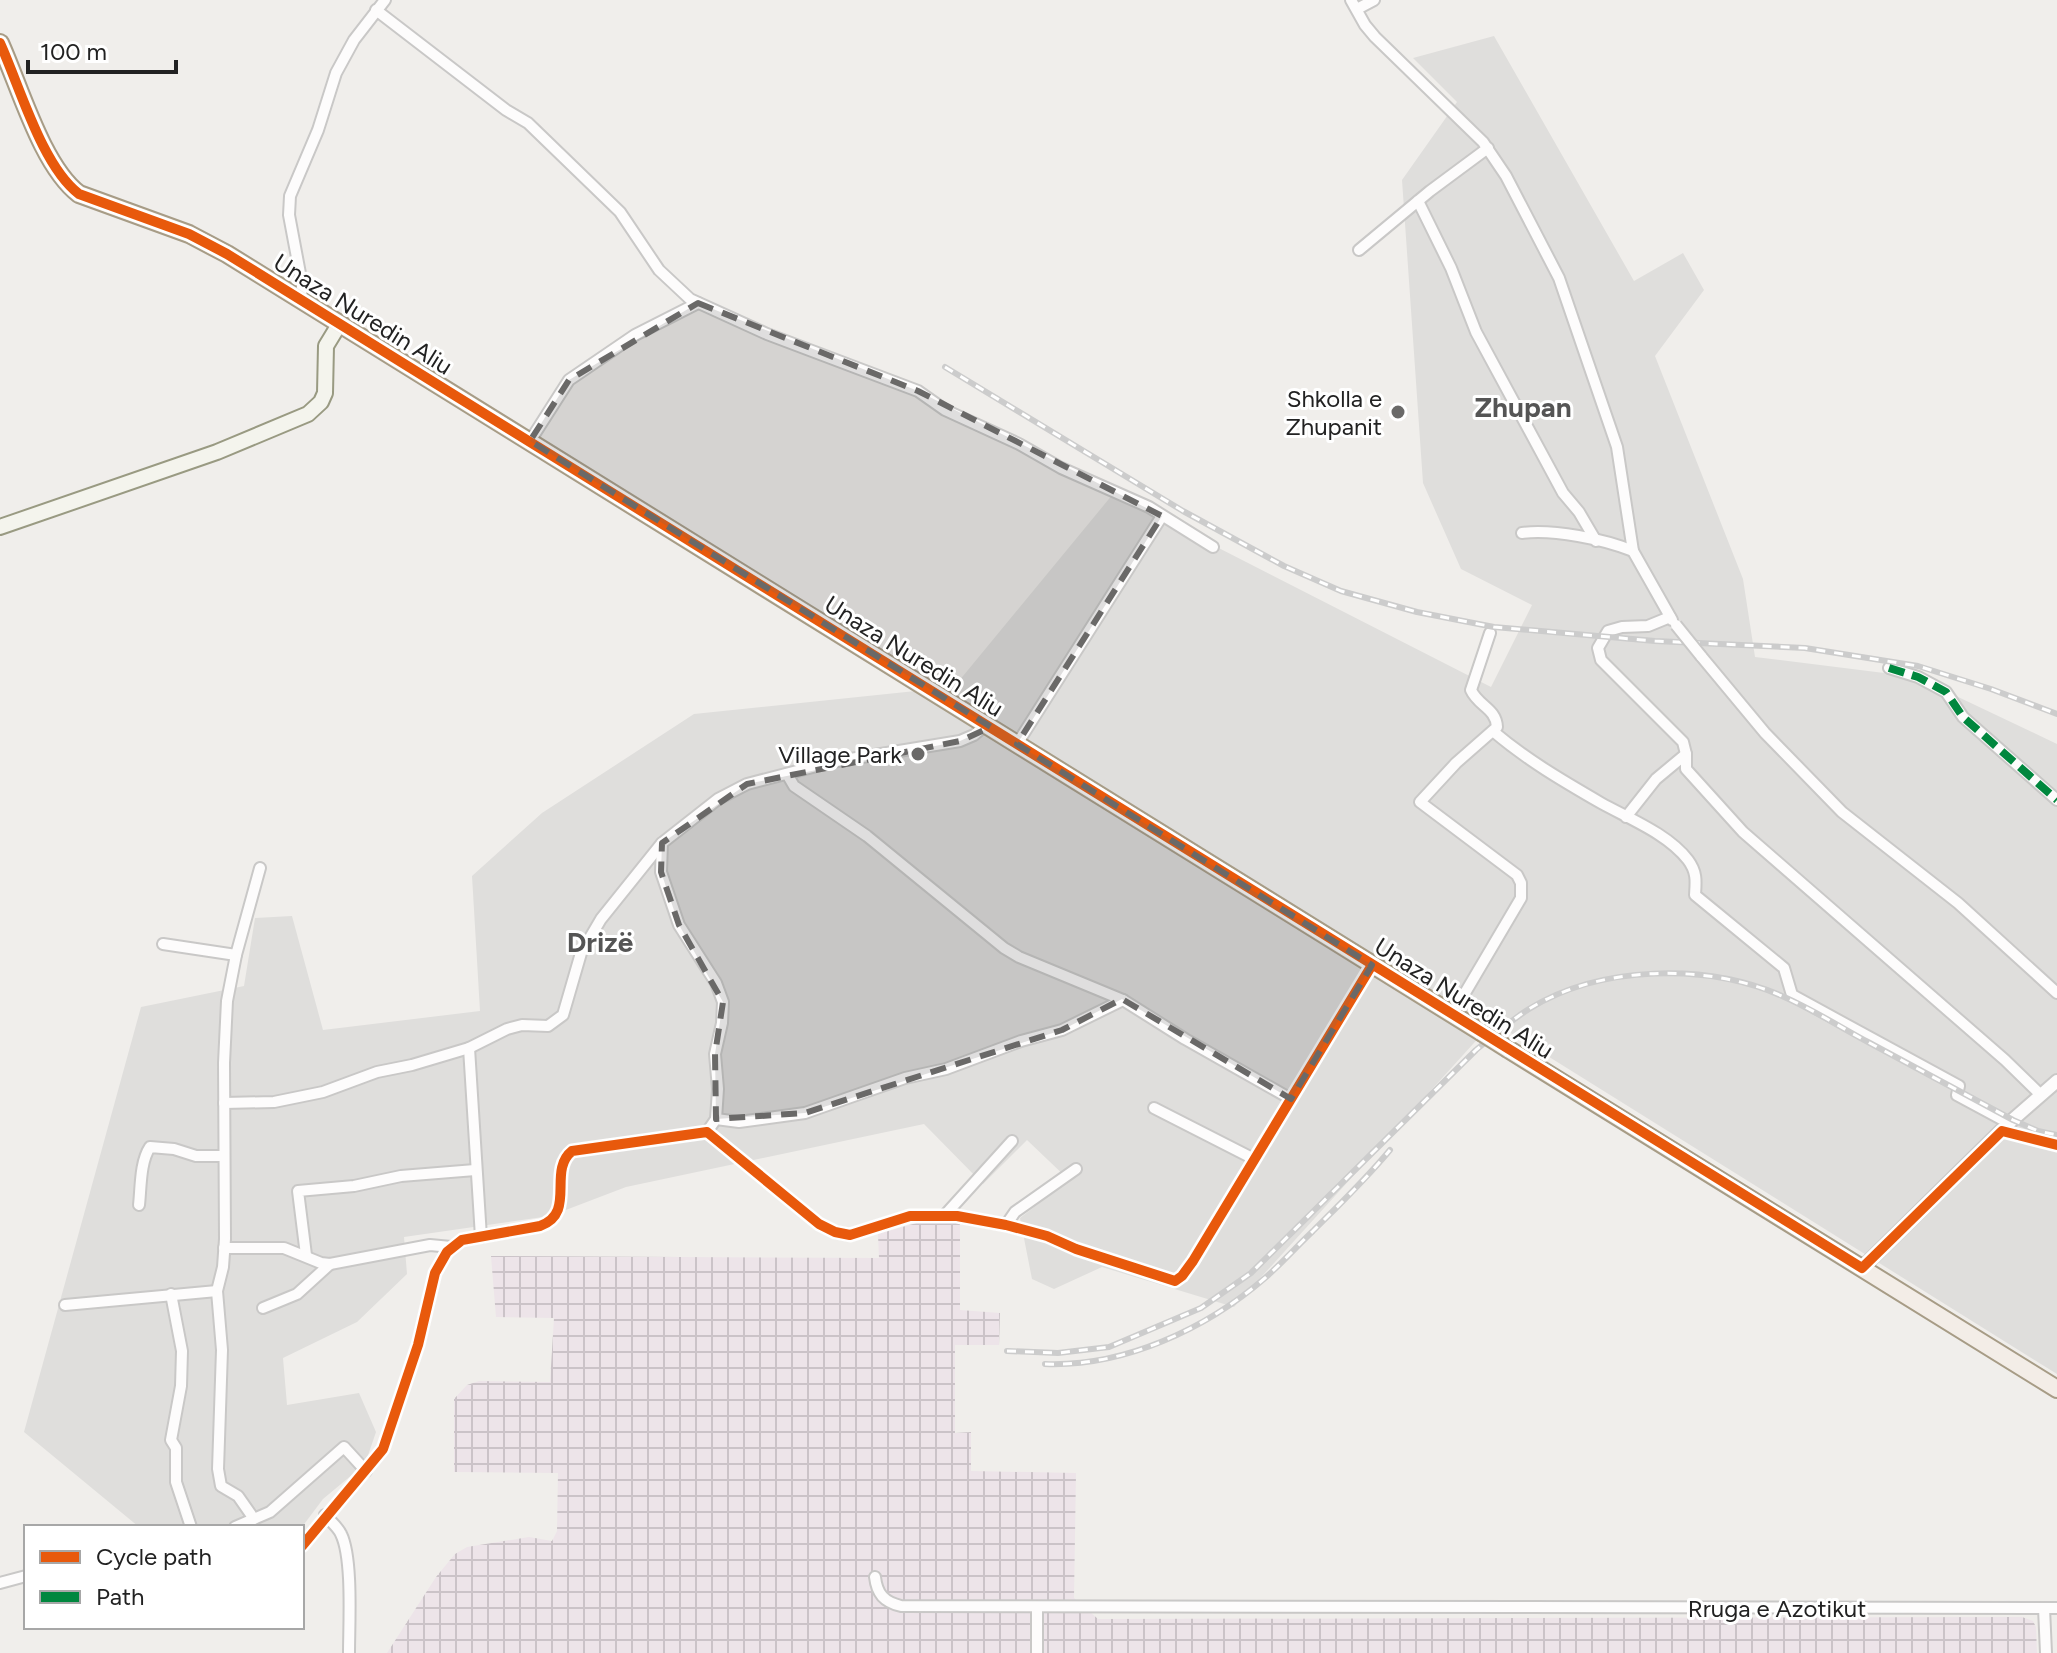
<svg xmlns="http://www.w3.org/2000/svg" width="2057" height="1653" viewBox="0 0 2057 1653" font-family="Figtree,sans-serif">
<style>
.residential{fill:#dfdedc}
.industrial{fill:url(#industrial-grid)}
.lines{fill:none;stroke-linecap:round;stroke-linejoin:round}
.minor-casing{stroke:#c9c8c7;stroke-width:14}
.tertiary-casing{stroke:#c9c8c7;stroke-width:16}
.secondary-casing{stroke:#999a82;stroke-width:18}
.primary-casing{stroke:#a79c86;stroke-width:20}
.minor{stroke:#fdfcfc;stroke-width:10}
.tertiary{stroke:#fdfcfc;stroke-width:12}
.secondary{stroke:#f4f4ed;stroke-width:14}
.primary{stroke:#f3ede7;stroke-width:16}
.rail-casing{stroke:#ccc;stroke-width:6}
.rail{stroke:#fff;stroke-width:3;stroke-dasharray:9;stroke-linecap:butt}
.minor-bridge-casing{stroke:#c9c8c7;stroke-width:14;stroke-linecap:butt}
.primary-bridge-casing{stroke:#a79c86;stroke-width:20;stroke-linecap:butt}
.minor-bridge{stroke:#fdfcfc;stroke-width:10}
.primary-bridge{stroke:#f3ede7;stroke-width:16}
.quiet{stroke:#00873e;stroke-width:8;stroke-dasharray:16 8;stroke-linecap:butt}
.cycleway-casing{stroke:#fff;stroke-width:15}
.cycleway{stroke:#e8590c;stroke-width:10}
.marked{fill:#6a6968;fill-opacity:0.2;stroke:#6a6968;stroke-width:6;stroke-dasharray:16 10;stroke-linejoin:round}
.poi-dot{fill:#6a6968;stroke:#fff;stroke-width:3}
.labels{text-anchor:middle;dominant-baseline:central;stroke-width:6;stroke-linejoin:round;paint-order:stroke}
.street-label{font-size:24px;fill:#222;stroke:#fff}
.poi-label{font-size:24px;fill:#222;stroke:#fff;text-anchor:end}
.quarter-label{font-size:28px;font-weight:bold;fill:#555;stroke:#fff}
</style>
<defs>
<pattern id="industrial-grid" width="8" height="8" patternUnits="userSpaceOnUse" patternTransform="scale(2)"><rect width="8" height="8" fill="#ede4e9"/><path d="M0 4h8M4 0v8" fill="none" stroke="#cbc3c8"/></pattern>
</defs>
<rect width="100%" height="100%" fill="#f0eeeb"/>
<!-- residential -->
<polygon class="residential" points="1494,36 1634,281 1683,253 1704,290 1655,356 1743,579 1755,657 1916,677 2057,744 2057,1374 1493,1022 1234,1307 1102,1267 1054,1289 1032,1279 1020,1218 1069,1180 1027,1140 983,1184 924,1124 626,1187 550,1216 404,1237 407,1274 357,1322 283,1358 287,1405 359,1393 376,1432 365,1464 323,1499 302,1527 139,1527 24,1432 141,1007 244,986 255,918 292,916 323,1030 480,1011 472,876 542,813 694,714 954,687 1113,494 1491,687 1532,605 1461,569 1423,483 1402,180 1457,102 1413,58"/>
<!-- industrial -->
<polygon class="industrial" points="920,1222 960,1223 960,1310 1000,1313 999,1345 955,1345 955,1433 971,1432 971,1471 1076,1473 1074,1598 1098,1619 2022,1617 2033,1621 2036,1627 2037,1653 387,1653 436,1577 455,1554 467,1547 529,1537 552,1541 557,1531 558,1473 454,1472 454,1399 467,1385 479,1381 550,1382 554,1318 496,1317 491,1256 879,1258 878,1234"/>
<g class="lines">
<!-- minor casing -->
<g class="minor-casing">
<g id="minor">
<polyline points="1351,0 1365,25 1375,37 1483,142 1506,176 1559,278 1617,447 1633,551 1672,620"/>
<polyline points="1357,9 1374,0"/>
<polyline points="376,10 506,110 528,123 620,212 659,270 690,299 767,334 918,391 945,410 1019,444 1061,468 1149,507 1213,547"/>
<polyline points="1418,201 1451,268 1476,332 1563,493 1579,512 1596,541"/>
<polyline points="1359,250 1430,191 1488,148"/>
<polyline points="301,300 302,284 289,215 290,196 318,130 336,73 354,40 385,0"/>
<polyline points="530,441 569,380 635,335 698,303"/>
<path d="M1522,533C1553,529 1604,539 1633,551"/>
<polyline points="1670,617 1648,626 1622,627 1608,631 1598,648 1601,660 1683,742 1686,754 1686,769 1743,832 2005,1060 2041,1095"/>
<polyline points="1701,656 1765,733 1842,812 1958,903 2057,993"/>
<polyline points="1889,668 1918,677 1946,692 1963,717 2057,800"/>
<path d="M1494,732C1527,760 1563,781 1601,803C1630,819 1668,834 1688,860C1697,872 1696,881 1695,895L1784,968L1792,995L1959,1086L1957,1095L2009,1123"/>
<polyline points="1017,744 1162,516"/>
<polyline points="787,774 794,786 867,836 1004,948 1019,957 1123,1000 1185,1039 1291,1099"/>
<polyline points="1626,817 1656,779 1686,754"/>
<polyline points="662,843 661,872 679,925 716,983 723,1002 722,1023 715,1054 718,1089 716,1119 707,1132"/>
<polyline points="163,944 236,955 227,1001 224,1063 225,1239 223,1267 217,1291 222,1350 218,1469 221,1486 238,1496 254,1519"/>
<polyline points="236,955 260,868"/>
<path d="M1452,1015L1521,898V883L1517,875L1420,802L1456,763L1497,727C1496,708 1478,706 1471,690L1490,633"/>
<polyline points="469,1048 481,1237"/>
<polyline points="224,1103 274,1102 323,1092 377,1072 412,1065 469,1048 507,1029 522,1025 548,1026 563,1015 581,953 601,919 662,843 718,799 747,784 832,762 960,741 974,735 987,724"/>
<polyline points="1154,1108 1254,1159"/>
<polyline points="716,1119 739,1122 805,1113 905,1078 946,1069 1021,1041 1062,1030 1123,1000"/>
<polyline points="2002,1131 2057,1145"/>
<path d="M139,1205C141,1187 140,1162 150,1147L174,1149L196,1156H224"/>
<polyline points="945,1215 1012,1141"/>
<polyline points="1006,1225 1015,1212 1076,1169"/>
<polyline points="224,1248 284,1248 321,1263 330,1264 430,1245 451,1247"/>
<polyline points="306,1255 298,1191 354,1186 401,1176 475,1170"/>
<polyline points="171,1294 182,1351 181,1386 171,1440 176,1448 176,1482 191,1527"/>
<polyline points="65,1305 217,1291"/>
<polyline points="263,1308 297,1294 330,1264"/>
<path d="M325,1515C330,1521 338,1527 341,1534C353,1558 349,1625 349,1653"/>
<polyline points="235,1527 270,1512 344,1447 366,1471"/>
<path d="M302,1546L383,1449L418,1345L435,1273L447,1252L462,1240L540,1226C577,1213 547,1171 572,1151L707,1132L819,1224L835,1232L850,1235L910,1216H957L1006,1225L1047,1236L1076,1249L1175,1281L1182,1276L1193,1261L1372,965"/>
<path d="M875,1577C877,1594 884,1602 901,1606L2057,1608"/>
<polyline points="0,1583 26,1576"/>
<polyline points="2044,1608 2046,1653"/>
<polyline points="1037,1653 1037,1607"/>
</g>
</g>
<!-- tertiary casing -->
<g class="tertiary-casing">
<polyline id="tertiary" points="1862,1268 2009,1123 2057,1081"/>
</g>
<!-- secondary casing -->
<g class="secondary-casing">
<polyline id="secondary" points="0,527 217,452 308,414 321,402 325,393 326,346 340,323"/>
</g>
<!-- primary casing -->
<g class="primary-casing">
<g id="primary">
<path d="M0,43C20,87 42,166 79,194L189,234L227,254L1481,1032"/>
<polyline points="1508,1049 2057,1389"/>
</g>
</g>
<!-- minor -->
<use href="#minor" class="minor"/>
<!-- tertiary -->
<use href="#tertiary" class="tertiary"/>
<!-- secondary -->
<use href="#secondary" class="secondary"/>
<!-- primary -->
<use href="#primary" class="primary"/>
<!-- rail casing -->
<g class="rail-casing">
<g id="rail">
<polyline points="945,367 1183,511 1284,566 1341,591 1417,612 1494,627 1655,641 1805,648 1918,666 1991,689 2057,714"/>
<path d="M1007,1351L1058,1353L1109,1347L1201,1308L1251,1273L1476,1050C1493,1036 1510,1021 1529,1009C1600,965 1707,963 1782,996C1812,1009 1840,1027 1868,1042C1916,1068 1965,1094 2013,1120L2038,1131L2057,1135"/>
<path d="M1045,1364C1124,1367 1206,1329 1265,1278C1282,1263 1297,1246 1313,1231C1340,1204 1366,1179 1390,1150"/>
</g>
</g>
<!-- rail -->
<use href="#rail" class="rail"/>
<!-- minor-bridge casing -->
<g class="minor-bridge-casing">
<polyline id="minor-bridge" points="1676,625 1701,656"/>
</g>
<!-- primary-bridge casing -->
<g class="primary-bridge-casing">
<polyline id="primary-bridge" points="1481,1032 1508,1049"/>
</g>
<!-- minor-bridge -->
<use href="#minor-bridge" class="minor-bridge"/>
<!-- primary-bridge -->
<use href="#primary-bridge" class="primary-bridge"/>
<!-- quiet -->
<polyline class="quiet" points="1889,668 1918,677 1946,692 1963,717 2057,800"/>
<!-- cycleway casing -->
<g class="cycleway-casing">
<g id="cycleway">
<path d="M0,43C20,87 42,166 79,194L189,234L227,254L1862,1268L2002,1131L2057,1145"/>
<path d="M302,1546L383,1449L418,1345L435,1273L447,1252L462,1240L540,1226C577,1213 547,1171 572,1151L707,1132L819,1224L835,1232L850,1235L910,1216H957L1006,1225L1047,1236L1076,1249L1175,1281L1182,1276L1193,1261L1372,965"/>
</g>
</g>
<!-- cycleway -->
<use href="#cycleway" class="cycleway"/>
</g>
<!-- marked area -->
<path class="marked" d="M698,303L918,391L1162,516L1017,744L1372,965L1291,1099L1122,999L1062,1030L805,1113L716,1119L715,1054L723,1002L679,925L661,872L662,843L747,784L960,741L991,727L530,441L569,380Z"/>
<!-- markers -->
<g class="poi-dot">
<circle cx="1398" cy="412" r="8"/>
<circle cx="918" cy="754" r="8"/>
</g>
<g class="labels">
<!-- street labels -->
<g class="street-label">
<text transform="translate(363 314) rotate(32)">Unaza Nuredin Aliu</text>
<text transform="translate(914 656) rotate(32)">Unaza Nuredin Aliu</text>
<text transform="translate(1464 998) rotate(32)">Unaza Nuredin Aliu</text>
<text x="1777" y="1608">Rruga e Azotikut</text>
</g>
<!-- poi labels -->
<g class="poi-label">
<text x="1382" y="398">Shkolla e<tspan x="1382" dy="28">Zhupanit</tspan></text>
<text x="902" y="754">Village Park</text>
</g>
<!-- quarter labels -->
<g class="quarter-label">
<text x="1523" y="407">Zhupan</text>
<text x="600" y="942">Drizë</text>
</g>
</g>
<!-- legend -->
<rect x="24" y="1525" width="280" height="104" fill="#ffffff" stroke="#a7a7a7" stroke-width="2"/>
<rect x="40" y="1551" width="40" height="12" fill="#e8590c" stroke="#a7a7a7" stroke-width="2"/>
<text x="96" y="1565" font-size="24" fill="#222222">Cycle path</text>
<rect x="40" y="1591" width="40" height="12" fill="#00873e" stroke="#a7a7a7" stroke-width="2"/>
<text x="96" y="1605" font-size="24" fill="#222222">Path</text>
<!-- scale -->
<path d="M28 60v12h148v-12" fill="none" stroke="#222222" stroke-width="4"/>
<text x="40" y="60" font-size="24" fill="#222222" stroke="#ffffff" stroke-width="6" paint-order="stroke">100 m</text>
</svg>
